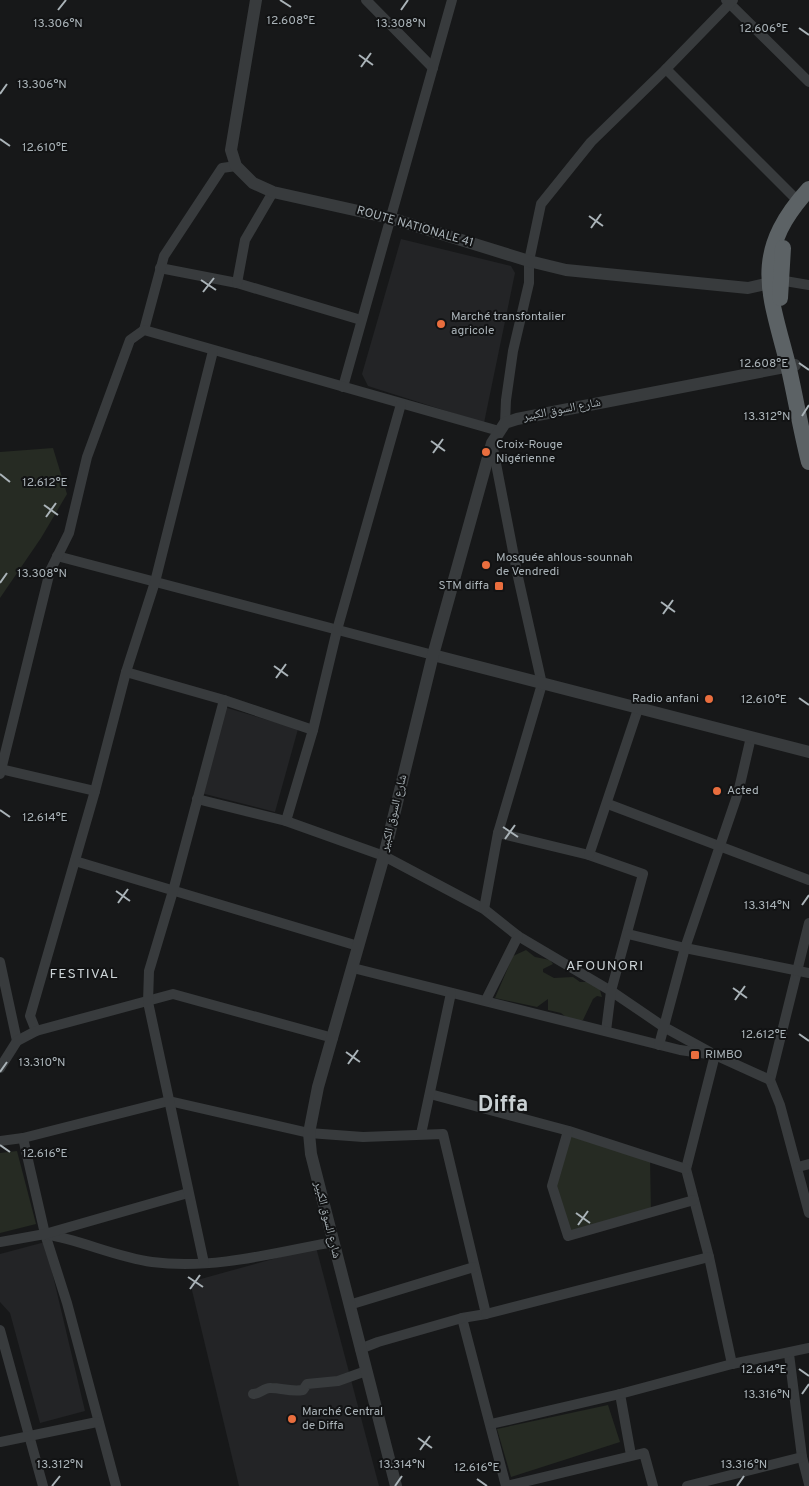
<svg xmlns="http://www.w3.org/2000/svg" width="809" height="1486" viewBox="0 0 809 1486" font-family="Overpass,'Noto Naskh Arabic',sans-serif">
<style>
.built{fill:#232426}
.green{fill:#262b23}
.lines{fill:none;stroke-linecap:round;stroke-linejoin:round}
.minor{stroke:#383b3d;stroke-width:10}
.tertiary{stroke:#383b3d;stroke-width:12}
.trunk{stroke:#5c6265;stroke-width:16}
.ticks{fill:none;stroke:#aab3b8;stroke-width:2}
.poi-dot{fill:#e96e3e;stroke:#121314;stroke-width:2}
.labels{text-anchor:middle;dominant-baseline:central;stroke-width:4;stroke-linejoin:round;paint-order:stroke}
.street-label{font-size:12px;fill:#aab3b8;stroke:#121314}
.poi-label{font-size:12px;fill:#aab3b8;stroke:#121314;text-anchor:start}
.neighbourhood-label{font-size:14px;letter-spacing:1px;fill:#cad1d4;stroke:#121314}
.town-label{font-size:22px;font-weight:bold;fill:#cad1d4;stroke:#121314}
.ticks-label{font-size:12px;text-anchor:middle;fill:#aab3b8;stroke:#121314;stroke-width:4;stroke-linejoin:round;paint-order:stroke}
</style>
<rect width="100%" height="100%" fill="#171819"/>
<!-- built -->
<g class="built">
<polygon points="401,239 511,266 515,273 484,423 368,386 362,374"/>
<polygon points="224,707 298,729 275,812 201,793"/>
<polygon points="45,1242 85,1411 40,1423 10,1313 0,1302 0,1254"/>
<polygon points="316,1247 379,1486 239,1486 190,1282"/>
</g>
<!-- green -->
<g class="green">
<polygon points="53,448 67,494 41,538 0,598 0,452"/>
<polygon points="526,950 535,957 550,960 553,964 543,969 543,972 554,978 573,977 580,982 588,982 599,987 602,997 597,996 593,999 583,1020 572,1022 561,1013 548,1010 548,999 537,1007 495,998 513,956"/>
<polygon points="569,1131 650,1158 651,1215 568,1233 555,1185"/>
<polygon points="17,1151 36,1224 0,1233 0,1153"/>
<polygon points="608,1405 620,1442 511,1477 497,1429"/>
</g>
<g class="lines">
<!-- minor -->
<g class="minor">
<polyline points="366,0 433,68"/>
<polyline points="726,0 809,82"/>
<polyline points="666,69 798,201"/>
<polyline points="160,268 237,283 361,320"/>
<polyline points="779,280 809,285"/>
<polyline points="237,283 245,240 273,192"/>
<polyline points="144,330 164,256 222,168 236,166"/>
<polyline points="343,387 452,0"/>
<polyline points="505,423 506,400 513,351 529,283 529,261 541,204 591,142 666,69 733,0"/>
<polyline points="57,556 433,655"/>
<polyline points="126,672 224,700 313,730"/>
<polyline points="1,769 95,791"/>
<polyline points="0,774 50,571 69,533 87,457 130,340 144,330 499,431"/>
<polyline points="197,799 286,821 384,856 484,909 518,936 611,991 664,1027 715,1055 686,1169 709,1257 732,1364"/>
<polyline points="608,804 809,880"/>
<polyline points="286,821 313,730 337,630 401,404"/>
<polyline points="498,833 589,855 643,874 611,991 606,1031"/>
<polyline points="589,855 638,709"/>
<polyline points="75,861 358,946"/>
<polyline points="484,909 498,833 542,684 518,577 492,443"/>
<polyline points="809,923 770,1080 780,1105 809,1213"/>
<polyline points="628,934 685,948 809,973"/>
<polyline points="0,962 17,1041"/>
<polyline points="353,968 680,1050 715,1055 770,1080"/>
<polyline points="486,1000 518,936"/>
<polyline points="36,1031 30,1016 95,791 126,672 155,582 213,351"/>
<polyline points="659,1045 685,948 738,793 751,737"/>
<polyline points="0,1068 17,1041 36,1031 173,994 333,1038"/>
<polyline points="430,1094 569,1131 686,1169"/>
<polyline points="568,1131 552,1186 568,1236 694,1200"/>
<polyline points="421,1134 451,993"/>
<polyline points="23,1138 45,1234 67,1303 116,1486"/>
<polyline points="0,1141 23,1138 169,1101 309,1133 363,1137 443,1134 486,1314 462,1318 506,1486"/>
<polyline points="798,1167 809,1164"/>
<path d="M45,1234C81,1240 116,1257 152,1262C213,1270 274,1253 333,1242"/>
<polyline points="0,1242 45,1234 188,1193"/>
<polyline points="204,1263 148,1002 149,971 173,891 224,700"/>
<polyline points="349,1305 474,1267"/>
<polyline points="486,1314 709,1257"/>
<polyline points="0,1330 43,1486"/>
<polyline points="360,1349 378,1342 462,1318"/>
<polyline points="789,1354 802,1457 809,1484"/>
<path d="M253,1394C261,1394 264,1387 271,1388C282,1388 290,1392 303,1390L307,1384L338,1381L366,1371"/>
<polyline points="620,1394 631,1455"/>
<polyline points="491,1424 620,1394 732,1364 809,1348"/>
<polyline points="0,1442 97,1422"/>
<polyline points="507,1486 644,1453 653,1486"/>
<polyline points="687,1486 802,1457"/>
</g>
<!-- tertiary -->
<g class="tertiary">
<polyline points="256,0 231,150 236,166 253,183 273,192 390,218 529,261 566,270 748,288 779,281"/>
<polyline points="433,655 809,752"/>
<polyline points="396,1486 311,1154 309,1133 318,1087 384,856 433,655 492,443 505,423 517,419 795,365"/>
</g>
<!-- trunk -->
<g class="trunk">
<path d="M809,189C749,255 770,293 789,369C796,400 801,431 809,462"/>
<polyline points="780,298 783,248"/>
</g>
</g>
<!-- ticks -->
<path class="ticks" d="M280,0L291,7M58,10L66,0M401,10L408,0M799,28L809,35M359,55L373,65M361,67L371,53M0,94L7,84M0,139L10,146M589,216L603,226M591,228L601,214M201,280L216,290M203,292L214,278M799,363L809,370M802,416L809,405M431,441L445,451M433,453L443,439M0,474L10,482M44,505L58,515M46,517L56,503M0,583L7,573M661,602L675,612M663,614L673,600M274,666L288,676M276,678L286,664M799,698L809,705M0,810L10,817M503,827L518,837M505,839L515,825M116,891L130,901M118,903L128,889M802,905L809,895M733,988L747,998M735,1000L745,986M799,1034L809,1041M346,1052L360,1062M348,1064L358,1050M0,1072L7,1062M0,1145L10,1152M576,1213L590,1223M578,1225L588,1211M188,1277L203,1287M190,1289L200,1275M799,1369L809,1376M802,1394L809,1384M418,1438L432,1448M420,1450L430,1436M477,1479L487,1486M52,1486L60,1476M395,1486L402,1476M737,1486L744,1476"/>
<!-- markers -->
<g class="poi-dot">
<circle cx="441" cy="324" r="5"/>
<circle cx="486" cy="452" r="5"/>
<circle cx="486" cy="565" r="5"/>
<rect x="494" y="581" width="10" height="10" rx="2.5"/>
<circle cx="709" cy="699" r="5"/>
<circle cx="717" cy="791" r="5"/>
<rect x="690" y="1050" width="10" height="10" rx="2.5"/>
<circle cx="292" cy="1419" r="5"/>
</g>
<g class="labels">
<!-- street labels -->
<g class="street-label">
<text transform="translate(415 227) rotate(16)">ROUTE NATIONALE 41</text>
<text transform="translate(562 410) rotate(-11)">شارع السوق الكبير</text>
<text transform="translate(394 813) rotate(-76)">شارع السوق الكبير</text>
<text transform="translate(327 1220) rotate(76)">شارع السوق الكبير</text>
</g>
<!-- poi labels -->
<g class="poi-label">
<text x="451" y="317">Marché transfontalier<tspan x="451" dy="14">agricole</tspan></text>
<text x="496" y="445">Croix-Rouge<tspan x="496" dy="14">Nigérienne</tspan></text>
<text x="496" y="558">Mosquée ahlous-sounnah<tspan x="496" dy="14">de Vendredi</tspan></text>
<text x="489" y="586" text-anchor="end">STM diffa</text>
<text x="699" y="699" text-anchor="end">Radio anfani</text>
<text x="727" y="791">Acted</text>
<text x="705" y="1055">RIMBO</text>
<text x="302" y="1412">Marché Central<tspan x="302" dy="14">de Diffa</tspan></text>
</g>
<!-- neighbourhood labels -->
<g class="neighbourhood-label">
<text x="605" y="966">AFOUNORI</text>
<text x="84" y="974">FESTIVAL</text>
</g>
<!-- town labels -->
<g class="town-label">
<text x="503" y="1105">Diffa</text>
</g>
</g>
<g class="ticks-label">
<text x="291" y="24">12.608°E</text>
<text x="58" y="27">13.306°N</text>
<text x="401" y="27">13.308°N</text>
<text x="764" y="32">12.606°E</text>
<text x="42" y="88">13.306°N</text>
<text x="45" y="151">12.610°E</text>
<text x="764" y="367">12.608°E</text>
<text x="767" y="420">13.312°N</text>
<text x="45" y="486">12.612°E</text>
<text x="42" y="577">13.308°N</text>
<text x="764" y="703">12.610°E</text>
<text x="45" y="821">12.614°E</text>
<text x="767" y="909">13.314°N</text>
<text x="764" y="1038">12.612°E</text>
<text x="42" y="1066">13.310°N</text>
<text x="45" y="1157">12.616°E</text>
<text x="764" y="1373">12.614°E</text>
<text x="767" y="1398">13.316°N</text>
<text x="60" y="1468">13.312°N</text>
<text x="402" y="1468">13.314°N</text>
<text x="744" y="1468">13.316°N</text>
<text x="477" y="1471">12.616°E</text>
</g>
</svg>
